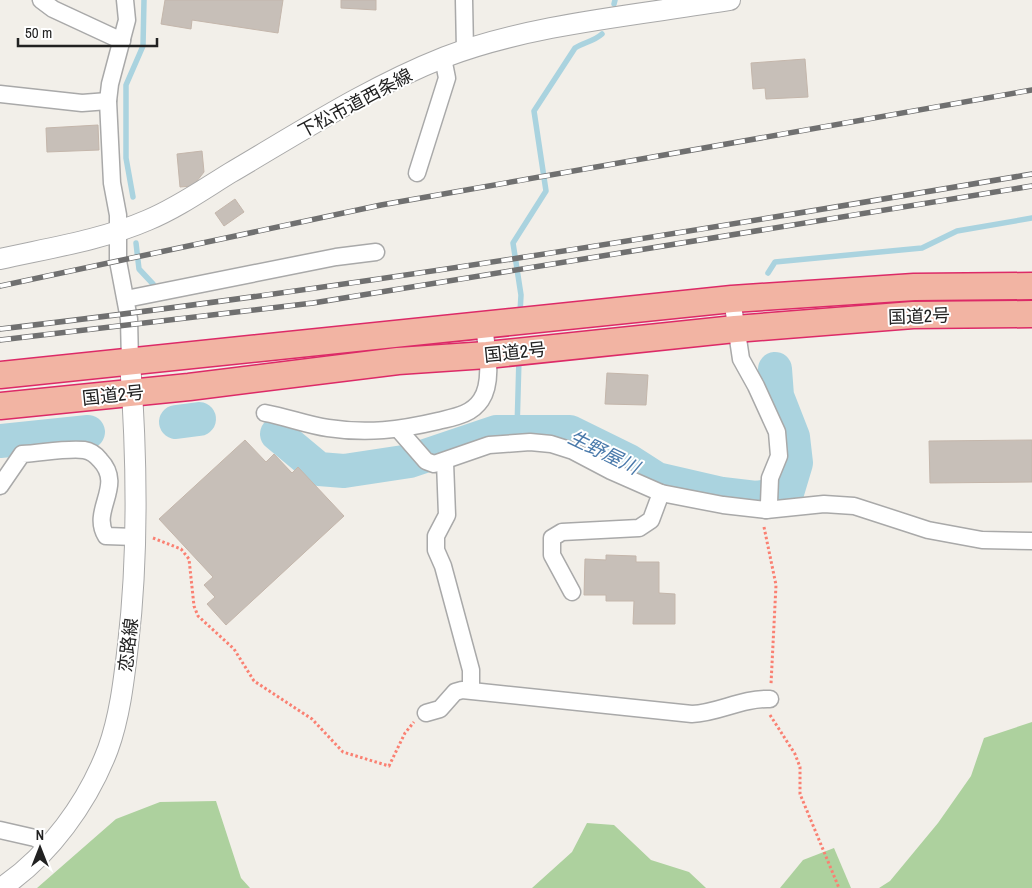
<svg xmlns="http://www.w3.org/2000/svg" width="1032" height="888" viewBox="0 0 1032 888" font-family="'Archivo Narrow','Noto Sans JP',sans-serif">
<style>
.forest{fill:#add19e}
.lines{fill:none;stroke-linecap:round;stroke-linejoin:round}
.stream{stroke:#aad3df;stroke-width:5.5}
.river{stroke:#aad3df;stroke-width:34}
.building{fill:#c7bfb8;stroke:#c4b6ab}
.minor-casing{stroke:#a9a9a9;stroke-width:19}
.tertiary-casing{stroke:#a9a9a9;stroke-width:22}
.trunk-casing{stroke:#dc2a67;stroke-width:29}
.path{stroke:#fa8072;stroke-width:3;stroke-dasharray:2.5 2.5;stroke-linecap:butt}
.minor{stroke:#fff;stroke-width:16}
.tertiary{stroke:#fff;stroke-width:20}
.trunk{stroke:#f2b4a3;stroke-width:26}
.rail-casing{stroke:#707070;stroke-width:5.5}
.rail{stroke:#fff;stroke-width:4;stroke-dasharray:11;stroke-linecap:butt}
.labels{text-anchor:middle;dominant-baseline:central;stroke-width:4;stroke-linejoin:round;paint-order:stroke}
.street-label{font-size:18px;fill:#222;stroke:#fff}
.water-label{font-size:19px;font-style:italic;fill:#4a7aab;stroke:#fff}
</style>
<rect width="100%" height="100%" fill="#f2efe9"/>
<!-- forest -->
<g class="forest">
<polygon points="1032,722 1032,888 879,888 890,881 938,823 971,776 984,738"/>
<polygon points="216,801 241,878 250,888 37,888 116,819 160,802"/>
<polygon points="587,823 614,825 651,860 689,872 706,888 532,888 572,852"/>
<polygon points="834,848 851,888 780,888 803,860"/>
</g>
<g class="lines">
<!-- stream -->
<g class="stream">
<polyline points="614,4 615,0"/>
<polyline points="133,197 126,158 126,85 143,46 144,0"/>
<polyline points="136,243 139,269 153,284"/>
<polyline points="768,273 775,262 922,248 957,231 1032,218"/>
<path d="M520,313L521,295L513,243L546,191L534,111L575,48C584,42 593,42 602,34"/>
<polyline points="517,430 519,358"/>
</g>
<!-- river -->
<g class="river">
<polyline points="176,422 199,419"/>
<polyline points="277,434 319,469 344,471 410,461 496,432 570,432 629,461 657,479 722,494 756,498 787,493 796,463 793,437 777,396 775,369"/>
<polyline points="0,441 88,432"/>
</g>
</g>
<!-- building -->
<g class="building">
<polygon points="165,0 283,0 278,33 192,20 191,29 161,24"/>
<polygon points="341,0 376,0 376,10 341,8"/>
<polygon points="805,59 808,97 766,99 765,88 753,89 751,63"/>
<polygon points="98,125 99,150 47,152 46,128"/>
<polygon points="202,151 204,172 193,186 180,187 177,154"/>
<polygon points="235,199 244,212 224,226 215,213"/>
<polygon points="607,373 648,375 646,405 605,404"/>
<polygon points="245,440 266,462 274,454 292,473 298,467 344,516 226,625 207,604 215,597 204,585 213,577 159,519"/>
<polygon points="1032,440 1032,482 930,483 929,441"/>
<polygon points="606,555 636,556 636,562 659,562 659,593 675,594 675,624 633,624 634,601 606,601 606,595 584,595 585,559 606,560"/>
</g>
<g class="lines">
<!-- minor casing -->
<g class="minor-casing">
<g id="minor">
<polyline points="41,0 53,9 122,41"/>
<polyline points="125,0 127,20 110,84 108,101 112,183 118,215 118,261 129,319 130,362"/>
<polyline points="464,0 465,50"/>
<polyline points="0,94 82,103 108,101"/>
<polyline points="417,173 447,78 443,58"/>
<polyline points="126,299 336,257 376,252"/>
<polyline points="732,299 741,359 756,386 777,432 779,456 770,478 769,503 766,510"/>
<path d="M265,413C287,417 307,425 328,428C367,434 400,430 438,421C454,417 471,415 481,400C494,381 486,346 484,325"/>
<polyline points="399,430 426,461 434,464 489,445 530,442 551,444 573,451 611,471 661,493 723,505 766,510 824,504 854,506 928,530 982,540 1032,541"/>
<polyline points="445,462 447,515 436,536 436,550 443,566 471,670 471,690"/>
<path d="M0,486L22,454C42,453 65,448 84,450C91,451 96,455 100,460C125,486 90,510 106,536L135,537"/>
<polyline points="572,592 552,555 552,538 562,532 639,528 651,520 661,493"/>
<path d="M426,713L440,709L455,692L462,690L692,714C719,713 741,698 770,699"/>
<polyline points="0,830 35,838 49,846"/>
</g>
</g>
<!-- tertiary casing -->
<g class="tertiary-casing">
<g id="tertiary">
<path d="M0,259C49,248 102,240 148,220C177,208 204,189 230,173C300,132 369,87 445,57C531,24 639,15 730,0"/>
<path d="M1,888C49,856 88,802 108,749C120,716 124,679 128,645C139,551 137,456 130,362"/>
</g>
</g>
<!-- trunk casing -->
<g class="trunk-casing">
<g id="trunk">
<polyline points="0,375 732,299 914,287 1032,286"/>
<polyline points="0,406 189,387 398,361 487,355 735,329 913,315 1032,314"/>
</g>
</g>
<!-- path -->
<g class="path">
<polyline points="764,527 776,585 771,684"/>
<polyline points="153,538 181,549 189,559 194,606 198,616 234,649 254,681 312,719 343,752 389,766 405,733 414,722"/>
<polyline points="770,715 795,754 800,767 800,794 839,888"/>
</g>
<!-- minor -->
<use href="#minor" class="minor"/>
<!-- tertiary -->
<use href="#tertiary" class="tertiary"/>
<!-- trunk -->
<use href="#trunk" class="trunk"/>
<!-- rail casing -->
<g class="rail-casing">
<g id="rail">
<polyline points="0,286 381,205 1032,90"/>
<path d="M0,329C345,289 689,232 1032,174"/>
<polyline points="0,340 313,303 1032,186"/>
</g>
</g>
<!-- rail -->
<use href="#rail" class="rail"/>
</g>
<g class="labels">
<!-- street labels -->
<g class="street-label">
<text transform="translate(355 103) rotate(-28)">下松市道西条線</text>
<text transform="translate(919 316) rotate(-2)">国道2号</text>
<text transform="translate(515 352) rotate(-6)">国道2号</text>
<text transform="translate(113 395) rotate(-6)">国道2号</text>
<text transform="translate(128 645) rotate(-83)">恋路線</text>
</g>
<!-- water labels -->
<g class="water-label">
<text transform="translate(604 452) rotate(26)">生野屋川</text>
</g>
</g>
<!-- north arrow -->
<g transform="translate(40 848)" stroke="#ffffff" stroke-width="4" paint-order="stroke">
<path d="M0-4L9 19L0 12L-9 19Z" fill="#222222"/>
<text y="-8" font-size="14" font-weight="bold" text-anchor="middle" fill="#222222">N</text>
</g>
<!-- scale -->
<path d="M18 38v8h139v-8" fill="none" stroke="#222222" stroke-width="2.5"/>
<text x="25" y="38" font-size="15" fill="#222222" stroke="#ffffff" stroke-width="4" paint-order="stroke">50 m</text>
</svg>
